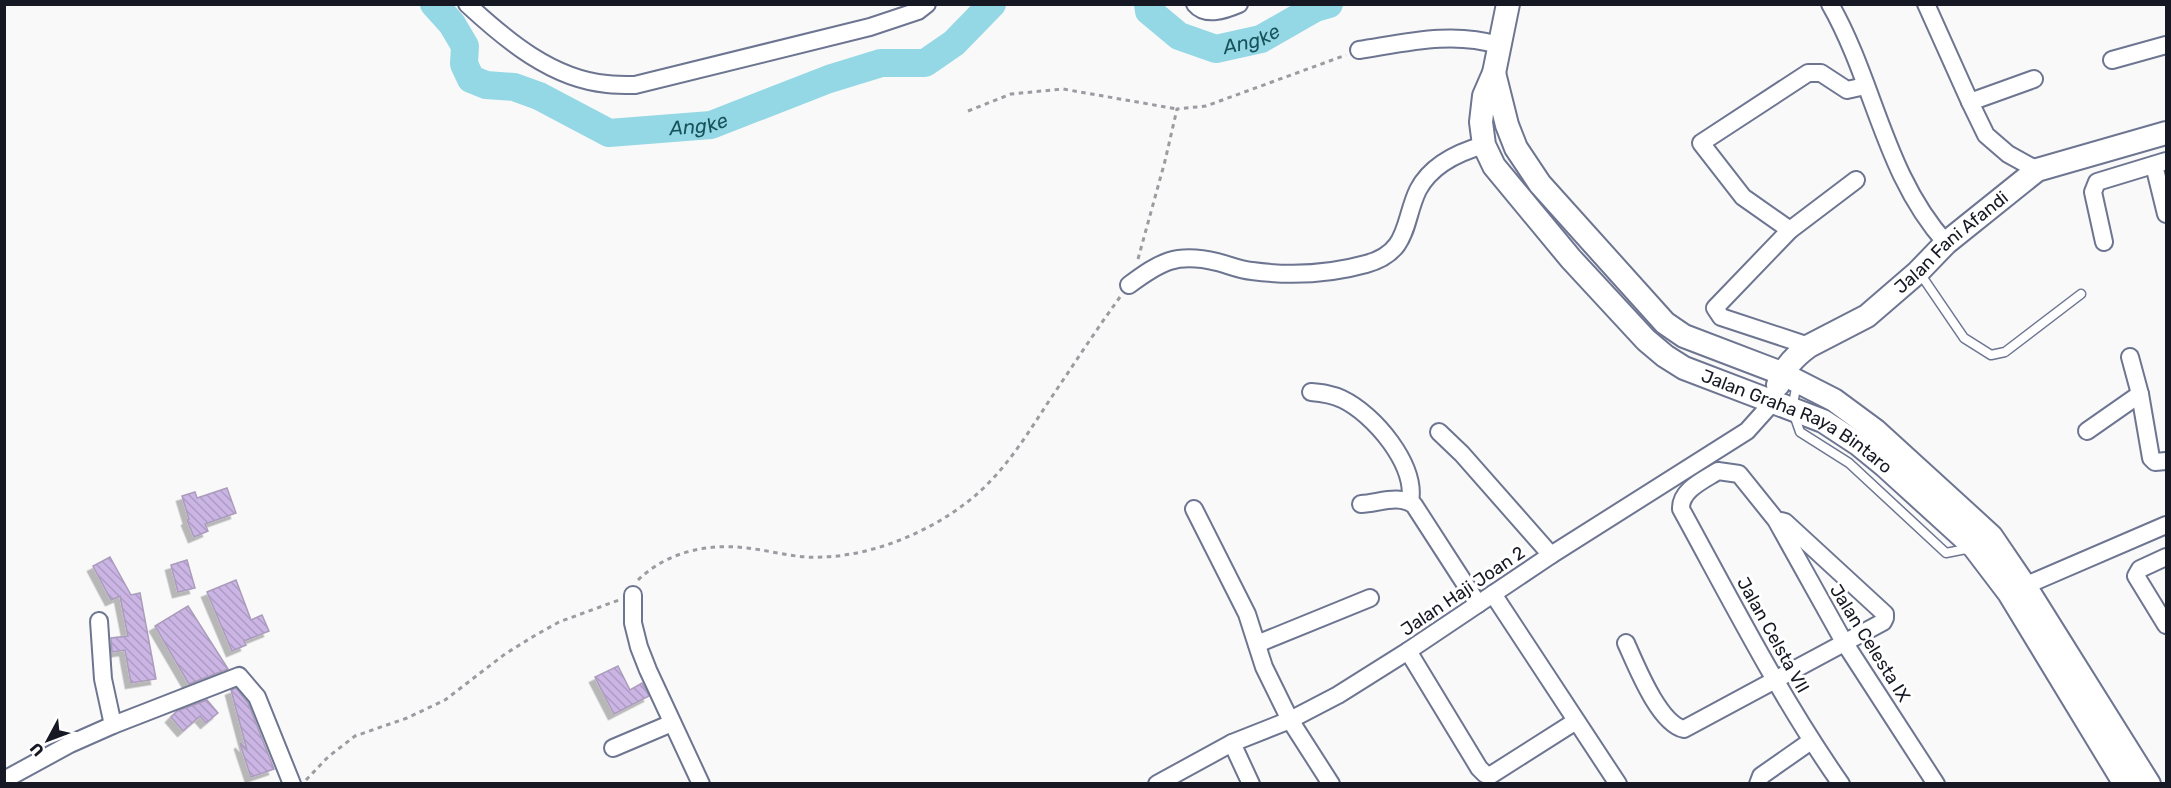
<svg xmlns="http://www.w3.org/2000/svg" width="2171" height="788" viewBox="0 0 2171 788" font-family="Rubik,sans-serif">
<style>
.lines{fill:none;stroke-linecap:round;stroke-linejoin:round}
.river{stroke:#93d8e4;stroke-width:28}
.building{fill:url(#building-back-hatch);stroke:#aa9cba;stroke-width:1.5;filter:url(#shadow)}
.lane-casing{stroke:#6d7591;stroke-width:11}
.street-casing{stroke:#6d7591;stroke-width:20}
.secondary-casing{stroke:#6d7591;stroke-width:26}
.path{stroke:#9b9ca1;stroke-width:3;stroke-dasharray:4.5 4.5;stroke-linecap:butt}
.lane{stroke:#fff;stroke-width:8}
.street{stroke:#fff;stroke-width:16}
.secondary{stroke:#fff;stroke-width:22}
.labels{text-anchor:middle;dominant-baseline:central;stroke-width:6;stroke-linejoin:round;paint-order:stroke}
.street-label{font-size:18px;fill:#161823;stroke:#fff}
.water-label{font-size:20px;font-style:italic;fill:#18535c;stroke:#fff}
</style>
<defs>
<pattern id="building-back-hatch" width="6" height="6" patternUnits="userSpaceOnUse" patternTransform="scale(1.5)"><rect width="6" height="6" fill="#cbb5e5"/><path d="M-1 5l2 2M0 0l6 6M5-1l2 2" fill="none" stroke="#ae9bc4"/></pattern>
<filter id="shadow"><feDropShadow dx="-5.5" dy="5.5" stdDeviation="0" flood-color="#0004"/></filter>
</defs>
<rect width="100%" height="100%" fill="#f9f9f9"/>
<g class="lines">
<!-- river -->
<g class="river">
<path id="s1" d="M434,4L452,24L465,46L464,64L471,79L486,85L514,87L539,96L609,133L711,125L829,79L881,63H925L954,43L992,4"/>
<path id="s2" d="M1148,4L1149,11L1179,36L1216,49L1261,39L1315,8L1329,4"/>
</g>
</g>
<!-- building -->
<g class="building">
<polygon points="227,488 236,513 205,524 208,531 194,537 187,520 189,519 182,496 195,492 197,498"/>
<polygon points="110,557 131,595 140,593 156,679 131,683 125,650 112,652 111,638 128,636 120,596 111,600 93,566"/>
<polygon points="187,560 195,588 178,592 171,565"/>
<polygon points="236,580 251,620 262,615 269,631 244,641 246,645 232,651 207,592"/>
<polygon points="188,606 228,669 189,684 155,626"/>
<polygon points="618,666 630,690 642,683 649,696 614,714 595,677"/>
<polygon points="236,688 248,703 274,769 251,777 240,744 241,743 247,750 231,690"/>
<polygon points="207,700 218,713 206,723 200,716 183,731 171,717 177,711"/>
</g>
<g class="lines">
<!-- lane casing -->
<g class="lane-casing">
<g id="lane">
<polyline points="1919,272 1964,338 1991,355 2005,352 2081,294"/>
<polyline points="1797,383 1792,409 1800,432 1849,463 1946,553 1971,548"/>
</g>
</g>
<!-- street casing -->
<g class="street-casing">
<g id="street">
<path d="M467,4C506,40 552,79 607,84C616,85 626,85 635,85L870,27L918,11L927,4"/>
<path d="M1195,4C1206,17 1225,10 1239,4"/>
<path d="M1830,4C1875,83 1884,174 1946,243"/>
<polyline points="1926,4 1970,102 1986,135 2008,154 2037,170"/>
<path d="M1359,50C1405,43 1452,31 1498,45"/>
<polyline points="2112,60 2166,45"/>
<polyline points="1970,102 2034,79"/>
<polyline points="2154,165 2166,214"/>
<polyline points="1790,230 1743,197 1701,143 1808,73 1821,73 1847,90 1865,86"/>
<polyline points="2104,242 2093,192 2097,182 2166,161"/>
<path d="M1129,285C1160,262 1176,252 1217,262C1229,265 1240,270 1252,271C1289,276 1330,274 1366,264C1410,252 1403,221 1418,190C1431,165 1459,152 1484,145"/>
<polyline points="1809,346 1721,317 1715,308 1790,230 1856,180"/>
<polyline points="2130,357 2140,394 2151,458 2155,462 2166,461"/>
<path d="M1311,392C1322,393 1332,394 1342,399C1374,414 1417,465 1410,502"/>
<polyline points="2087,431 2140,394"/>
<polyline points="1439,432 1462,454 1551,555"/>
<path d="M1361,504C1379,503 1399,494 1414,505L1478,604"/>
<polyline points="1194,509 1247,614 1264,667 1290,720 1331,784"/>
<polyline points="2166,557 2140,569 2136,576 2166,625"/>
<polyline points="2015,590 2166,525"/>
<polyline points="1493,594 1618,784"/>
<polyline points="633,595 633,623 639,647 648,670 701,784"/>
<polyline points="99,621 103,679 113,725"/>
<path d="M1626,643C1636,665 1659,724 1684,729L1883,622L1885,618V614L1785,522L1781,521"/>
<polyline points="1257,644 1370,598"/>
<polyline points="1408,651 1479,768 1485,774 1491,775 1576,721"/>
<polyline points="1232,743 1251,784"/>
<polyline points="613,748 672,723"/>
<polyline points="4,780 70,744 113,725 239,676 257,697 292,784"/>
<polyline points="1157,784 1232,743 1290,720 1338,695 1408,651 1551,555 1747,431 1773,402"/>
<polyline points="1758,784 1761,776 1811,741"/>
<path d="M1841,784C1780,697 1732,602 1681,509C1680,490 1704,480 1718,471L1739,474L1776,520L1844,642L1936,784"/>
</g>
</g>
<!-- secondary casing -->
<g class="secondary-casing">
<g id="secondary">
<path id="s3" d="M1508,4L1494,73L1484,96L1481,122L1484,145L1494,166L1571,259L1646,340L1665,356L1684,368L1823,421L1858,444L1885,466L1974,547L2009,593L2125,784"/>
<polyline points="1494,73 1507,125 1516,148 1540,184 1665,323 1684,336 1781,373 1834,400 1876,431 1991,536 2025,586 2149,784"/>
<path id="s4" d="M1778,385C1783,368 1795,356 1809,346L1867,316L1918,272L1946,243L2037,170L2166,133"/>
</g>
</g>
<!-- path -->
<g class="path">
<polyline points="968,111 1011,94 1063,89 1177,109"/>
<polyline points="1138,259 1165,161 1177,109 1206,106 1346,55"/>
<path d="M638,580C667,552 707,543 747,548C773,551 798,559 824,557C873,555 927,533 966,503C1003,475 1026,436 1051,398C1074,364 1096,330 1120,297"/>
<polyline points="306,780 328,757 355,736 407,718 445,700 505,654 534,636 559,622 619,600"/>
</g>
<!-- lane -->
<use href="#lane" class="lane"/>
<!-- street -->
<use href="#street" class="street"/>
<!-- secondary -->
<use href="#secondary" class="secondary"/>
</g>
<g class="labels">
<!-- street labels -->
<g class="street-label">
<text stroke="none"><textPath href="#s4" startOffset="228">Jalan Fani Afandi</textPath></text>
<text stroke="none"><textPath href="#s3" startOffset="572">Jalan Graha Raya Bintaro</textPath></text>
<text transform="translate(1463 591) rotate(-34)">Jalan Haji Joan 2</text>
<text transform="translate(1773 635) rotate(61)">Jalan Celsta VII</text>
<text transform="translate(1870 643) rotate(58)">Jalan Celesta IX</text>
</g>
<!-- water labels -->
<g class="water-label">
<text stroke="none"><textPath href="#s2" startOffset="122">Angke</textPath></text>
<text stroke="none"><textPath href="#s1" startOffset="327">Angke</textPath></text>
</g>
</g>
<!-- border -->
<rect width="2171" height="788" fill="none" stroke="#161823" stroke-width="12"/>
<!-- north arrow -->
<g transform="translate(48 740) rotate(229)" stroke="#ffffff" stroke-width="4.5" paint-order="stroke">
<path d="M0-4.5L10 22L0 15L-10 22Z" fill="#161823"/>
<text y="-9" font-size="16" font-weight="bold" text-anchor="middle" fill="#161823">U</text>
</g>
</svg>
